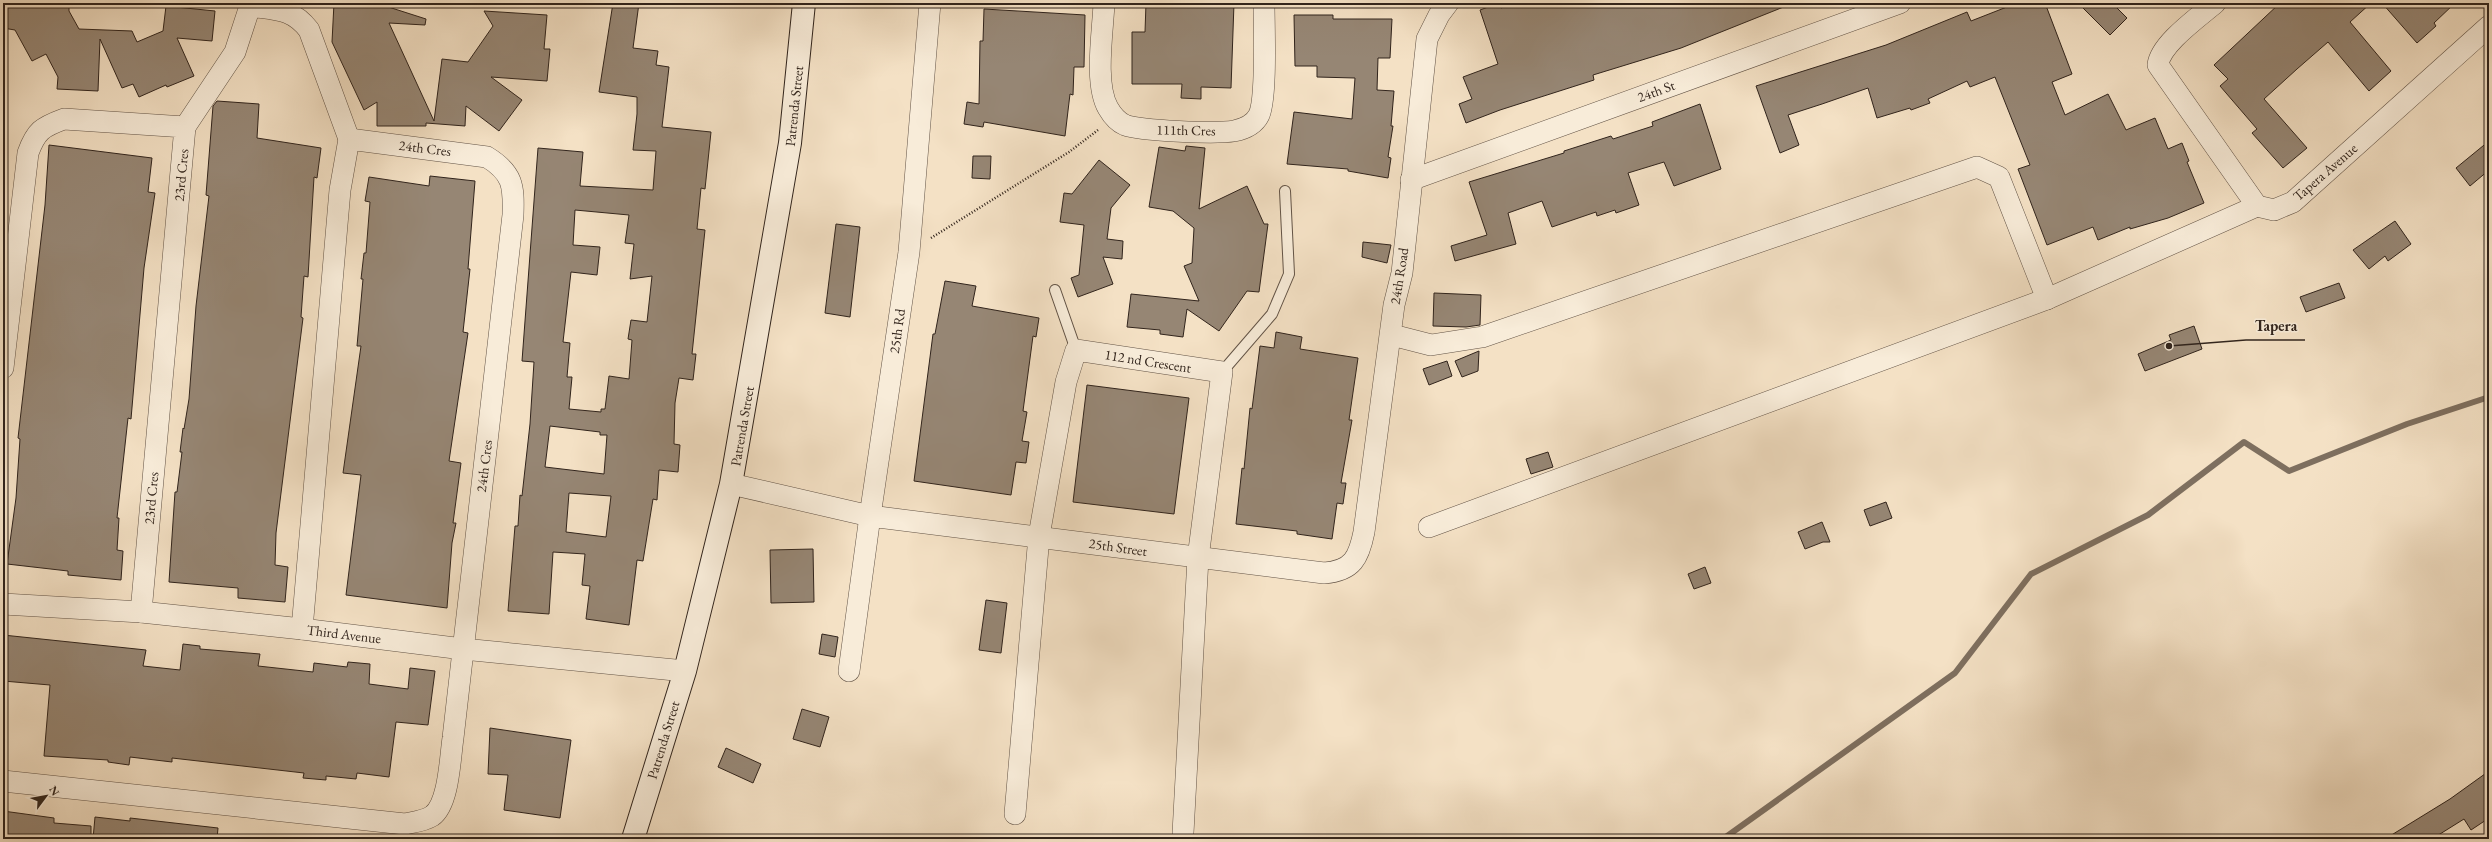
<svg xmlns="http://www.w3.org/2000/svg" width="2492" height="842" viewBox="0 0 2492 842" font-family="'EB Garamond',serif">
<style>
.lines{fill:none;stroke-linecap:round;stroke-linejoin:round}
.stream{stroke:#7e6f5f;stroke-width:6}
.building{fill:#968674;stroke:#31241c;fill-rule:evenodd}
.lane-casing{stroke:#625346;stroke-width:12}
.street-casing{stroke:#625346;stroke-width:22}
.secondary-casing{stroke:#31241c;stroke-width:24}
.path{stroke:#31241c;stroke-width:2.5;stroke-dasharray:1 2;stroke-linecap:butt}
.lane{stroke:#f8ecd9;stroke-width:10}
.street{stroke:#f8ecd9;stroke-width:21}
.secondary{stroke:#f8ecd9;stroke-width:22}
.labels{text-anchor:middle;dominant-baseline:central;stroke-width:3;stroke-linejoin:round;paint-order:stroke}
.street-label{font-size:14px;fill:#31241c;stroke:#f8ecd9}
.leader{fill:none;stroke:#31241c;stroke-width:1.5}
.callout-dot{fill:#31241c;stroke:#f8ecd9;stroke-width:1.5}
.callout-label{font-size:15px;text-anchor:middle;font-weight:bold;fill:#31241c;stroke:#f8ecd9;stroke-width:3;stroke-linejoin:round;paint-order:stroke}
</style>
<rect width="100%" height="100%" fill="#f4e1c5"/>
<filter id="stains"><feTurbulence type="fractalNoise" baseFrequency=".005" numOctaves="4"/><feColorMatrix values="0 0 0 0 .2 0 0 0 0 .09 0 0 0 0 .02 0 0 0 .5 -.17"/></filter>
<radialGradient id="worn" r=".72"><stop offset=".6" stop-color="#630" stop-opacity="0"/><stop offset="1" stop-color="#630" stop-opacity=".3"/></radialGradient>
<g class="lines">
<!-- stream -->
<polyline class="stream" points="1723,839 1955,673 2031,574 2148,515 2244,442 2289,471 2407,424 2489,397"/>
</g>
<!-- building -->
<g class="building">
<polygon points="4,3 69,3 69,11 79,29 132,31 137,42 163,31 166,6 215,11 212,41 177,38 194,76 167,87 166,85 139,97 133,84 122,88 100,39 98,91 57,89 58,77 46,54 32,61 15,30 3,28"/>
<polygon points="334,3 376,3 426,19 425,25 389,23 434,121 442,59 468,62 493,26 484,11 547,15 544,49 550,49 547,81 491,77 522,100 499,131 466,106 465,126 426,123 426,126 377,126 377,102 364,110 332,42"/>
<path d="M613,3H639L633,48L658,51L656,65L669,67L662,127L711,132L705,189L701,188L697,229L705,230L692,354H696L693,380L679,378L675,403L674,444L680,445L678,472L659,470L657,500L653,499L643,561L637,560L629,625L586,619L590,586L582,585L585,554L553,552L549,614L508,611L515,526H518L520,495L522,496L530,424L534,362L522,361L538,148L583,152L580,186L653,190L656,151L633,150L637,114V97L599,92ZM575,210L629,215L625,243L634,244L630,279L652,276L647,322L631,320L628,339L632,340L629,379L609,376L605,409H601V412L569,409L572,377H567L570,343L563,342L571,272L597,275L600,247L573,245ZM550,426L600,432V435H607L604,474L545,467ZM569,493L611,496L606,537L566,532Z"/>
<polygon points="1146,3 1234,3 1231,88 1201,87 1201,99 1181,98 1182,84 1132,84 1132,32 1145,32"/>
<polygon points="1499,3 1501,8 1516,3 1791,4 1681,48 1593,75 1594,80 1500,110 1466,123 1459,104 1472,99 1463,77 1498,64 1480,10"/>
<polygon points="2017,3 2045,3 2072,74 2052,82 2065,115 2108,94 2126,130 2155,118 2168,149 2182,143 2189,161 2187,162 2204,203 2168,218 2130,229 2130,227 2098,240 2093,227 2047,245 2018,169 2030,165 1995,77 1970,87 1967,81 1928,99 1930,103 1911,110 1910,108 1877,118 1868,88 1822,104 1788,115 1799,145 1780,153 1756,86 1886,45 1967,12 1971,21"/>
<polygon points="2078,3 2112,3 2127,18 2110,35"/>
<polygon points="2280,3 2371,3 2350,22 2391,71 2369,91 2328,42 2297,69 2264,99 2307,148 2283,168 2252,133 2257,129 2220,86 2228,79 2214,65"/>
<polygon points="2382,3 2455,3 2434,23 2436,26 2417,43"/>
<polygon points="984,9 1085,15 1084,67 1074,67 1073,95 1070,94 1065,136 984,122 983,127 964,124 967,102 979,104 980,41 983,41"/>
<polygon points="1294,15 1333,15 1333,19 1392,19 1390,58 1378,58 1377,90 1394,91 1391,126 1393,126 1388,157 1391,158 1388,178 1348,171 1348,169 1287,164 1294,112 1352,119 1355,78 1317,77 1317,66 1295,66"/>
<polygon points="217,101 259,104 257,138 321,148 317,178 314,177 308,277 304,276 301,317 303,318 276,533 275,565 288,567 285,602 238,598 238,588 169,582 175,492 177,492 182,452 180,452 183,428 184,429 189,399 196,306 209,196 206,195 213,106"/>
<polygon points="1700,104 1721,169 1674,186 1664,162 1628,173 1639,205 1616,213 1615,210 1597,216 1596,212 1552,227 1542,201 1508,213 1516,244 1455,261 1451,246 1487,235 1469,182 1564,153 1564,151 1611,136 1613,139 1653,126 1652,122"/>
<polygon points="2489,141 2489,170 2470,186 2456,168"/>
<polygon points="49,145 152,158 148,192 155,193 144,268 131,419 128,418 117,518 119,518 117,550 123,551 121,580 68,575 68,571 7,564 16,498 20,439 18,438 45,205"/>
<polygon points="1186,146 1205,148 1199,209 1247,186 1264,224 1268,224 1259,292 1247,291 1219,331 1187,309 1183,337 1160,334 1160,330 1127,327 1131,294 1199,301 1184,266 1192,263 1194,228 1173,211 1149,207 1159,147 1185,151"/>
<polygon points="973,156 991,156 990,179 972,178"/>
<polygon points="1099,160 1130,185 1111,208 1107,239 1123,241 1122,259 1103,257 1113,284 1078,297 1071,278 1079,275 1084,225 1060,222 1064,193 1072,194"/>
<polygon points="430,176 475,181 468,269 470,269 463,332 468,333 449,461 461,463 453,523 456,523 452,543 447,608 346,595 361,475 343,473 361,346 357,346 363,279 361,279 364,253 366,253 370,202 365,201 369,177 429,186"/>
<polygon points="2395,221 2411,244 2388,261 2385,256 2369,269 2353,250"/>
<polygon points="836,224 860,227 850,317 825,313"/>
<polygon points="1363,242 1391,245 1387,263 1362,257"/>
<polygon points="945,281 976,286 972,306 1039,318 1036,337 1033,336 1023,411 1027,412 1022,441 1029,442 1026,463 1016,462 1011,495 914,481 933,334 935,334"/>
<polygon points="2339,283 2345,298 2306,312 2300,297"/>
<polygon points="1434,293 1481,295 1480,325 1466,327 1433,326"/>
<polygon points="2194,326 2202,349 2145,371 2138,354 2171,340 2169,335"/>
<polygon points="1276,332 1302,337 1300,349 1358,358 1349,420 1352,420 1341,483 1346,483 1343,504 1337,503 1332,539 1297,534 1297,531 1236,524 1242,468 1244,469 1250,408 1252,409 1260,346 1274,348"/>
<polygon points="1479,351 1478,371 1462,377 1455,361"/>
<polygon points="1447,361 1452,376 1429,385 1423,369"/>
<polygon points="1087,385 1189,398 1174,514 1073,502"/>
<polygon points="1548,452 1553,467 1531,474 1526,459"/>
<polygon points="1886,502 1892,518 1870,526 1864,510"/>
<polygon points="1822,522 1830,542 1823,542 1805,549 1798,532"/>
<polygon points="813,549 814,602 771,603 770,550"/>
<polygon points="1705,567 1711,583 1694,589 1688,574"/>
<polygon points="986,600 1007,603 1001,653 979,650"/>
<polygon points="822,634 838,637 835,657 819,654"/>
<polygon points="3,635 146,650 143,666 180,670 183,644 200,646 200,649 260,654 258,666 313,672 314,663 347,667 348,662 370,664 369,684 408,689 410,668 435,671 428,725 396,722 389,777 357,773 356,779 326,776 326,780 303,778 304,773 172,758 172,762 130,757 129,765 108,762 108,760 44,756 50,685 3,681"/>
<polygon points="802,709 829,717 820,747 793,739"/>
<polygon points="490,728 571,740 560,818 504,810 508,775 488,774"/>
<polygon points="726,748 761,764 753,783 718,767"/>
<polygon points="2489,771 2489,818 2471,830 2464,819 2432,839 2385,839 2450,799"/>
<polygon points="3,811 54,818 54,823 91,826 91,839 3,839"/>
<polygon points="95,817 130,821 130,818 218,828 217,839 93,839"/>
</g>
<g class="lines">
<!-- lane casing -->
<g class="lane-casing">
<g id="lane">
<polyline points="1055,290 1076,350"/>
<polyline points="1222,372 1272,314 1289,274 1285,191"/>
</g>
</g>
<!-- street casing -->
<g class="street-casing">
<g id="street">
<path d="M1104,3C1103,31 1094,84 1108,108C1112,115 1118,122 1125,125C1141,131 1216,134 1234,131C1244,129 1254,125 1259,115C1267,97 1264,27 1264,3"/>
<path d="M2215,3C2199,17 2160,44 2158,65L2257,206L2274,210L2293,202L2489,26"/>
<path d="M250,6C276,10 292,8 309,30L349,139"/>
<polyline points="185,127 235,52 251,3"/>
<polyline points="1411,180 1900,3"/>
<polyline points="1392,335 1431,345 1482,337 1977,167 1999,177 2047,299"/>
<path d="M3,368L28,153C36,131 42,127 64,119L185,127L141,612"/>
<polyline points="731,484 870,516 909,252 930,3"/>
<polyline points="1429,527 2047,299 2257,206"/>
<polyline points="3,604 141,612 302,629 463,649 685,671"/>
<path d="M849,671L870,516L1324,573C1353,571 1359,557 1364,532L1394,305L1402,273L1427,39L1439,15L1448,3"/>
<path d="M3,781L405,824C414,822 424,821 432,816C449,804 450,758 453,738L513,215C514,186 513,173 487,157L349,139L340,190L302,629"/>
<polyline points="1015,814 1039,536 1066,382 1076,350 1222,372 1198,558 1183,833"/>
</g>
</g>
<!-- secondary casing -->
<g class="secondary-casing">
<polyline id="secondary" points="633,839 685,671 731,484 790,143 804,3"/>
</g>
<!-- path -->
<polyline class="path" points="931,238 1069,152 1098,130"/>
<!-- lane -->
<use href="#lane" class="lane"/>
<!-- street -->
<use href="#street" class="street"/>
<!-- secondary -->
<use href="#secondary" class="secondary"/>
</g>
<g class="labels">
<!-- street labels -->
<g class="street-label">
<text transform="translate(1656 91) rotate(-20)">24th St</text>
<text transform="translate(794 106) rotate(-84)">Patrenda Street</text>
<text transform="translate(1186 130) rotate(1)">111th Cres</text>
<text transform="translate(425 148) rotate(7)">24th Cres</text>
<text transform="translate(2325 172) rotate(-41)">Tapera Avenue</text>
<text transform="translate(181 175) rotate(-85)">23rd Cres</text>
<text transform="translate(1399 276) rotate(-81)">24th Road</text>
<text transform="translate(897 331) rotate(-82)">25th Rd</text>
<text transform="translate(1148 361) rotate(9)">112 nd Crescent</text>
<text transform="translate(742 426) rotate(-80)">Patrenda Street</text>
<text transform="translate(484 466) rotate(-83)">24th Cres</text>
<text transform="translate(151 498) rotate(-85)">23rd Cres</text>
<text transform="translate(1118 547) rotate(8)">25th Street</text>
<text transform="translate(344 634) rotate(7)">Third Avenue</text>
<text transform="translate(663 740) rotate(-73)">Patrenda Street</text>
</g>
</g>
<!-- callouts -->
<path class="leader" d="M2169 346L2246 340H2305"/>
<circle class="callout-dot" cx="2169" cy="346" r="4"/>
<g class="callout-label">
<text x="2276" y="331">Tapera</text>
</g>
<!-- margin -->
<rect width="2492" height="842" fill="none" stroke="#f4e1c5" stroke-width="16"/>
<rect x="4" y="4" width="2484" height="834" fill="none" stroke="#31241c" stroke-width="2"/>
<rect x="8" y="8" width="2476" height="826" fill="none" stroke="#31241c"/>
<!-- north arrow -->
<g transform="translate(46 796) rotate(58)" stroke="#f8ecd9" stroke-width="3" paint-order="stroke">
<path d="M0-3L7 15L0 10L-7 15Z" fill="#31241c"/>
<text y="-6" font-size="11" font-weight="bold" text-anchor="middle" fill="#31241c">N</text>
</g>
<rect width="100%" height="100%" filter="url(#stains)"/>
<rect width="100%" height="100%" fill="url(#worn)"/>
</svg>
